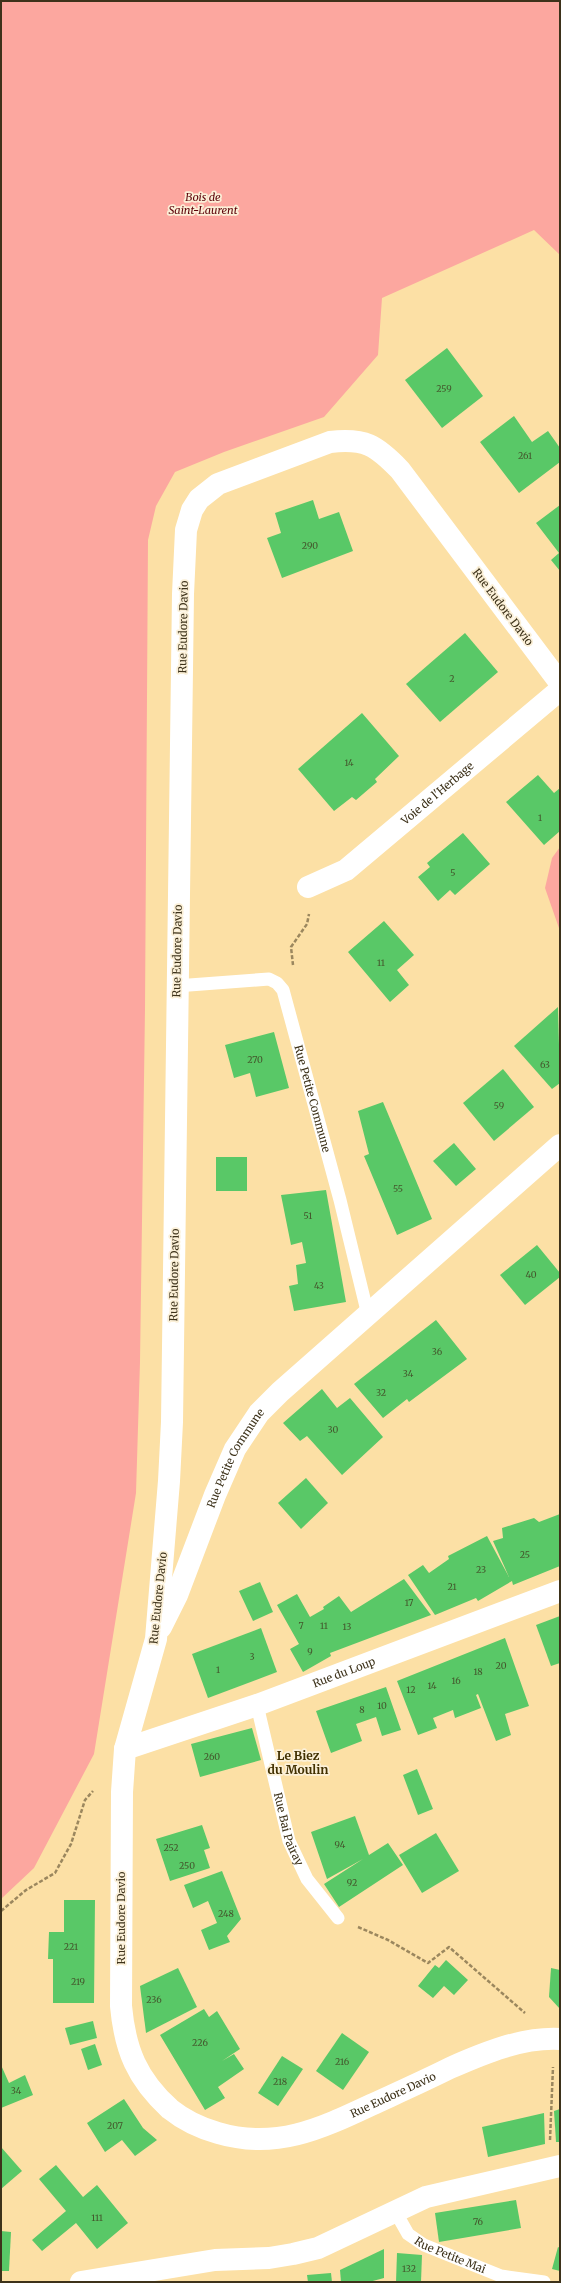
<svg xmlns="http://www.w3.org/2000/svg" width="561" height="2283" viewBox="0 0 561 2283" font-family="Merriweather,serif">
<style>
.green{fill:#fca79f}
.building{fill:#59c867}
.lines{fill:none;stroke-linecap:round;stroke-linejoin:round}
.path{stroke:#9b875e;stroke-width:2.5;stroke-dasharray:4 2;stroke-linecap:butt}
.lane{stroke:#fff;stroke-width:13}
.street{stroke:#fff;stroke-width:22}
.labels{text-anchor:middle;dominant-baseline:central;stroke-width:3.5;stroke-linejoin:round;paint-order:stroke}
.number-label{font-size:9px;fill:#44582d}
.park-label{font-size:11px;font-style:italic;fill:#5d0309;stroke:#fbf0d8}
.street-label{font-size:11px;fill:#3d321a;stroke:#fbf0d8}
.neighbourhood-label{font-size:12px;font-weight:bold;fill:#413000;stroke:#fbf0d8}
</style>
<rect width="100%" height="100%" fill="#fce0a5"/>
<!-- green -->
<g class="green">
<polygon points="1,1 560,1 560,255 534,230 382,298 378,355 324,417 224,452 175,472 156,506 148,540 145,1009 140,1362 136,1493 94,1754 34,1868 1,1899"/>
<polygon points="560,847 560,931 545,888 552,858"/>
</g>
<!-- building -->
<g class="building">
<polygon points="447,348 483,396 442,428 405,380"/>
<polygon points="514,416 532,442 548,431 560,448 560,462 519,493 480,442"/>
<polygon points="313,500 319,519 339,512 353,551 282,578 267,538 281,533 275,513"/>
<polygon points="560,505 560,571 551,560 559,553 536,523"/>
<polygon points="465,633 498,672 440,722 406,684"/>
<polygon points="362,713 399,756 375,779 377,782 356,800 352,797 334,811 298,769"/>
<polygon points="538,775 554,793 560,788 560,831 544,845 506,802"/>
<polygon points="463,833 490,864 455,895 450,890 438,901 418,877 430,867 427,863"/>
<polygon points="384,921 414,955 397,970 409,985 390,1002 348,952"/>
<polygon points="558,1007 560,1083 552,1089 514,1046"/>
<polygon points="274,1032 289,1088 256,1097 250,1073 234,1078 225,1045"/>
<polygon points="503,1069 534,1107 494,1141 463,1103"/>
<polygon points="383,1102 432,1219 397,1235 364,1156 369,1154 358,1111"/>
<polygon points="454,1143 476,1169 456,1186 433,1161"/>
<rect x="216" y="1157" width="31" height="34"/>
<polygon points="326,1190 346,1302 294,1311 289,1286 298,1284 296,1265 306,1263 302,1242 291,1245 281,1195"/>
<polygon points="537,1245 560,1273 560,1277 525,1305 500,1275"/>
<polygon points="436,1320 467,1359 409,1402 407,1399 383,1418 354,1384"/>
<polygon points="322,1389 337,1408 350,1398 383,1437 342,1475 307,1436 300,1441 283,1423"/>
<polygon points="306,1478 328,1503 301,1529 278,1503"/>
<polygon points="560,1514 560,1566 513,1585 512,1581 478,1601 476,1598 435,1615 408,1575 423,1565 429,1573 449,1559 448,1556 487,1536 509,1577 493,1541 503,1538 502,1528 534,1518 539,1522"/>
<polygon points="404,1579 431,1615 330,1653 331,1656 303,1672 290,1649 299,1644 277,1605 297,1594 310,1617 324,1609 323,1607 339,1596 351,1612"/>
<polygon points="260,1582 273,1612 253,1621 239,1591"/>
<polygon points="560,1616 560,1663 551,1666 536,1625"/>
<polygon points="261,1628 277,1672 208,1698 192,1654"/>
<polygon points="505,1638 529,1706 505,1714 511,1735 496,1741 478,1694 476,1695 481,1708 455,1718 453,1710 433,1718 437,1728 418,1735 397,1681"/>
<polygon points="386,1687 401,1730 382,1736 376,1717 356,1724 362,1741 331,1753 316,1711"/>
<polygon points="252,1728 261,1760 200,1777 191,1744"/>
<polygon points="417,1769 433,1809 418,1815 403,1775"/>
<polygon points="355,1816 369,1855 388,1843 403,1865 339,1907 324,1884 363,1859 327,1879 311,1832"/>
<polygon points="202,1825 210,1848 204,1850 210,1868 170,1881 156,1839"/>
<polygon points="436,1833 459,1871 422,1893 399,1855"/>
<polygon points="222,1871 241,1919 227,1936 230,1942 209,1950 201,1930 217,1923 208,1901 193,1908 184,1885"/>
<polygon points="64,1900 95,1900 94,2003 53,2003 53,1959 48,1959 49,1932 64,1932"/>
<polygon points="446,1960 468,1980 454,1995 444,1986 433,1998 418,1986 435,1965 439,1968"/>
<polygon points="178,1968 197,2007 146,2033 140,1986"/>
<polygon points="551,1968 560,1970 560,2009 549,1997"/>
<polygon points="204,2009 209,2017 217,2011 240,2049 222,2061 234,2054 244,2069 218,2087 225,2098 205,2110 160,2035"/>
<polygon points="93,2021 97,2038 70,2045 65,2028"/>
<polygon points="342,2033 369,2052 343,2090 316,2071"/>
<polygon points="95,2044 102,2065 88,2070 81,2049"/>
<polygon points="282,2056 303,2069 278,2106 258,2093"/>
<polygon points="1,2065 9,2083 25,2075 33,2095 1,2108"/>
<polygon points="124,2099 143,2128 157,2140 135,2156 122,2140 105,2152 87,2123"/>
<polygon points="560,2109 560,2142 556,2142 554,2111"/>
<polygon points="544,2113 545,2144 488,2157 482,2127"/>
<polygon points="1,2147 22,2171 1,2189"/>
<polygon points="56,2165 83,2197 97,2185 128,2223 97,2249 76,2223 42,2251 32,2240 66,2211 39,2179"/>
<polygon points="516,2200 521,2228 439,2242 435,2213"/>
<polygon points="1,2231 11,2232 9,2271 1,2271"/>
<polygon points="558,2247 560,2248 560,2271 552,2269"/>
<polygon points="384,2249 384,2278 369,2282 341,2282 340,2270"/>
<polygon points="397,2253 422,2255 421,2282 396,2282"/>
<polygon points="331,2273 332,2282 308,2282 307,2275"/>
</g>
<g class="lines">
<!-- path -->
<g class="path">
<polyline points="293,965 291,947 307,924 309,914"/>
<polyline points="1,1911 26,1890 55,1873 71,1844 85,1800 93,1791"/>
<polyline points="358,1927 388,1940 428,1963 449,1947 525,2013"/>
<polyline points="550,2140 553,2067"/>
</g>
<!-- lane -->
<g class="lane">
<path id="s1" d="M176,986L269,979L277,983L283,990L340,1200L368,1315"/>
<path id="s2" d="M257,1705L289,1841L307,1879L338,1918"/>
<path id="s3" d="M395,2211L408,2234L424,2245L501,2276L544,2282"/>
</g>
<!-- street -->
<g class="street">
<path id="s4" d="M560,683L400,470C376,445 365,438 330,442L218,484L199,499L192,510L186,530L183,594L172,1422L169,1481L156,1639L125,1749L122,1792L121,2006C125,2050 137,2079 170,2109C185,2121 200,2128 218,2133C275,2150 320,2129 371,2105C397,2093 424,2081 450,2068C484,2053 522,2037 560,2039"/>
<path id="s5" d="M308,887L346,870L560,690"/>
<path id="s6" d="M161,1627L177,1595L215,1495L235,1449L259,1413L280,1392L560,1145"/>
<path id="s7" d="M125,1749L257,1705L560,1591"/>
<polyline points="81,2282 215,2260 269,2258 293,2254 318,2248 426,2197 560,2166"/>
</g>
</g>
<g class="labels">
<!-- number labels -->
<g class="number-label">
<text x="444" y="388">259</text>
<text x="525" y="455">261</text>
<text x="310" y="545">290</text>
<text x="452" y="678">2</text>
<text x="349" y="762">14</text>
<text x="540" y="817">1</text>
<text x="453" y="872">5</text>
<text x="381" y="962">11</text>
<text x="255" y="1059">270</text>
<text x="545" y="1064">63</text>
<text x="499" y="1105">59</text>
<text x="398" y="1188">55</text>
<text x="308" y="1215">51</text>
<text x="531" y="1274">40</text>
<text x="319" y="1285">43</text>
<text x="437" y="1351">36</text>
<text x="408" y="1373">34</text>
<text x="381" y="1392">32</text>
<text x="333" y="1429">30</text>
<text x="525" y="1554">25</text>
<text x="481" y="1569">23</text>
<text x="452" y="1586">21</text>
<text x="409" y="1602">17</text>
<text x="301" y="1625">7</text>
<text x="324" y="1625">11</text>
<text x="347" y="1626">13</text>
<text x="310" y="1651">9</text>
<text x="252" y="1656">3</text>
<text x="501" y="1665">20</text>
<text x="218" y="1669">1</text>
<text x="478" y="1671">18</text>
<text x="456" y="1680">16</text>
<text x="432" y="1685">14</text>
<text x="411" y="1689">12</text>
<text x="382" y="1705">10</text>
<text x="362" y="1709">8</text>
<text x="212" y="1756">260</text>
<text x="340" y="1844">94</text>
<text x="171" y="1847">252</text>
<text x="187" y="1865">250</text>
<text x="352" y="1882">92</text>
<text x="226" y="1913">248</text>
<text x="71" y="1946">221</text>
<text x="78" y="1981">219</text>
<text x="154" y="1999">236</text>
<text x="200" y="2042">226</text>
<text x="342" y="2061">216</text>
<text x="280" y="2081">218</text>
<text x="16" y="2090">34</text>
<text x="115" y="2125">207</text>
<text x="97" y="2217">111</text>
<text x="478" y="2221">76</text>
<text x="409" y="2268">132</text>
</g>
<!-- park labels -->
<g class="park-label">
<text x="203" y="197">Bois de<tspan x="203" dy="13">Saint-Laurent</tspan></text>
</g>
<!-- street labels -->
<g class="street-label">
<text transform="translate(503 607) rotate(53)">Rue Eudore Davio</text>
<text transform="translate(183 627) rotate(-89)">Rue Eudore Davio</text>
<text stroke="none"><textPath href="#s5" startOffset="161">Voie de l'Herbage</textPath></text>
<text transform="translate(177 951) rotate(-89)">Rue Eudore Davio</text>
<text stroke="none"><textPath href="#s1" startOffset="224">Rue Petite Commune</textPath></text>
<text transform="translate(174 1275) rotate(-89)">Rue Eudore Davio</text>
<text stroke="none"><textPath href="#s6" startOffset="185">Rue Petite Commune</textPath></text>
<text transform="translate(158 1598) rotate(-84)">Rue Eudore Davio</text>
<text stroke="none"><textPath href="#s7" startOffset="232">Rue du Loup</textPath></text>
<text stroke="none"><textPath href="#s2" startOffset="128">Rue Bai Pairay</textPath></text>
<text transform="translate(121 1918) rotate(-90)">Rue Eudore Davio</text>
<text stroke="none"><textPath href="#s4" startOffset="2360">Rue Eudore Davio</textPath></text>
<text stroke="none"><textPath href="#s3" startOffset="74">Rue Petite Mai</textPath></text>
</g>
<!-- neighbourhood labels -->
<g class="neighbourhood-label">
<text x="298" y="1755">Le Biez<tspan x="298" dy="14">du Moulin</tspan></text>
</g>
</g>
<!-- border -->
<rect width="561" height="2283" fill="none" stroke="#3d321a" stroke-width="4"/>
</svg>
